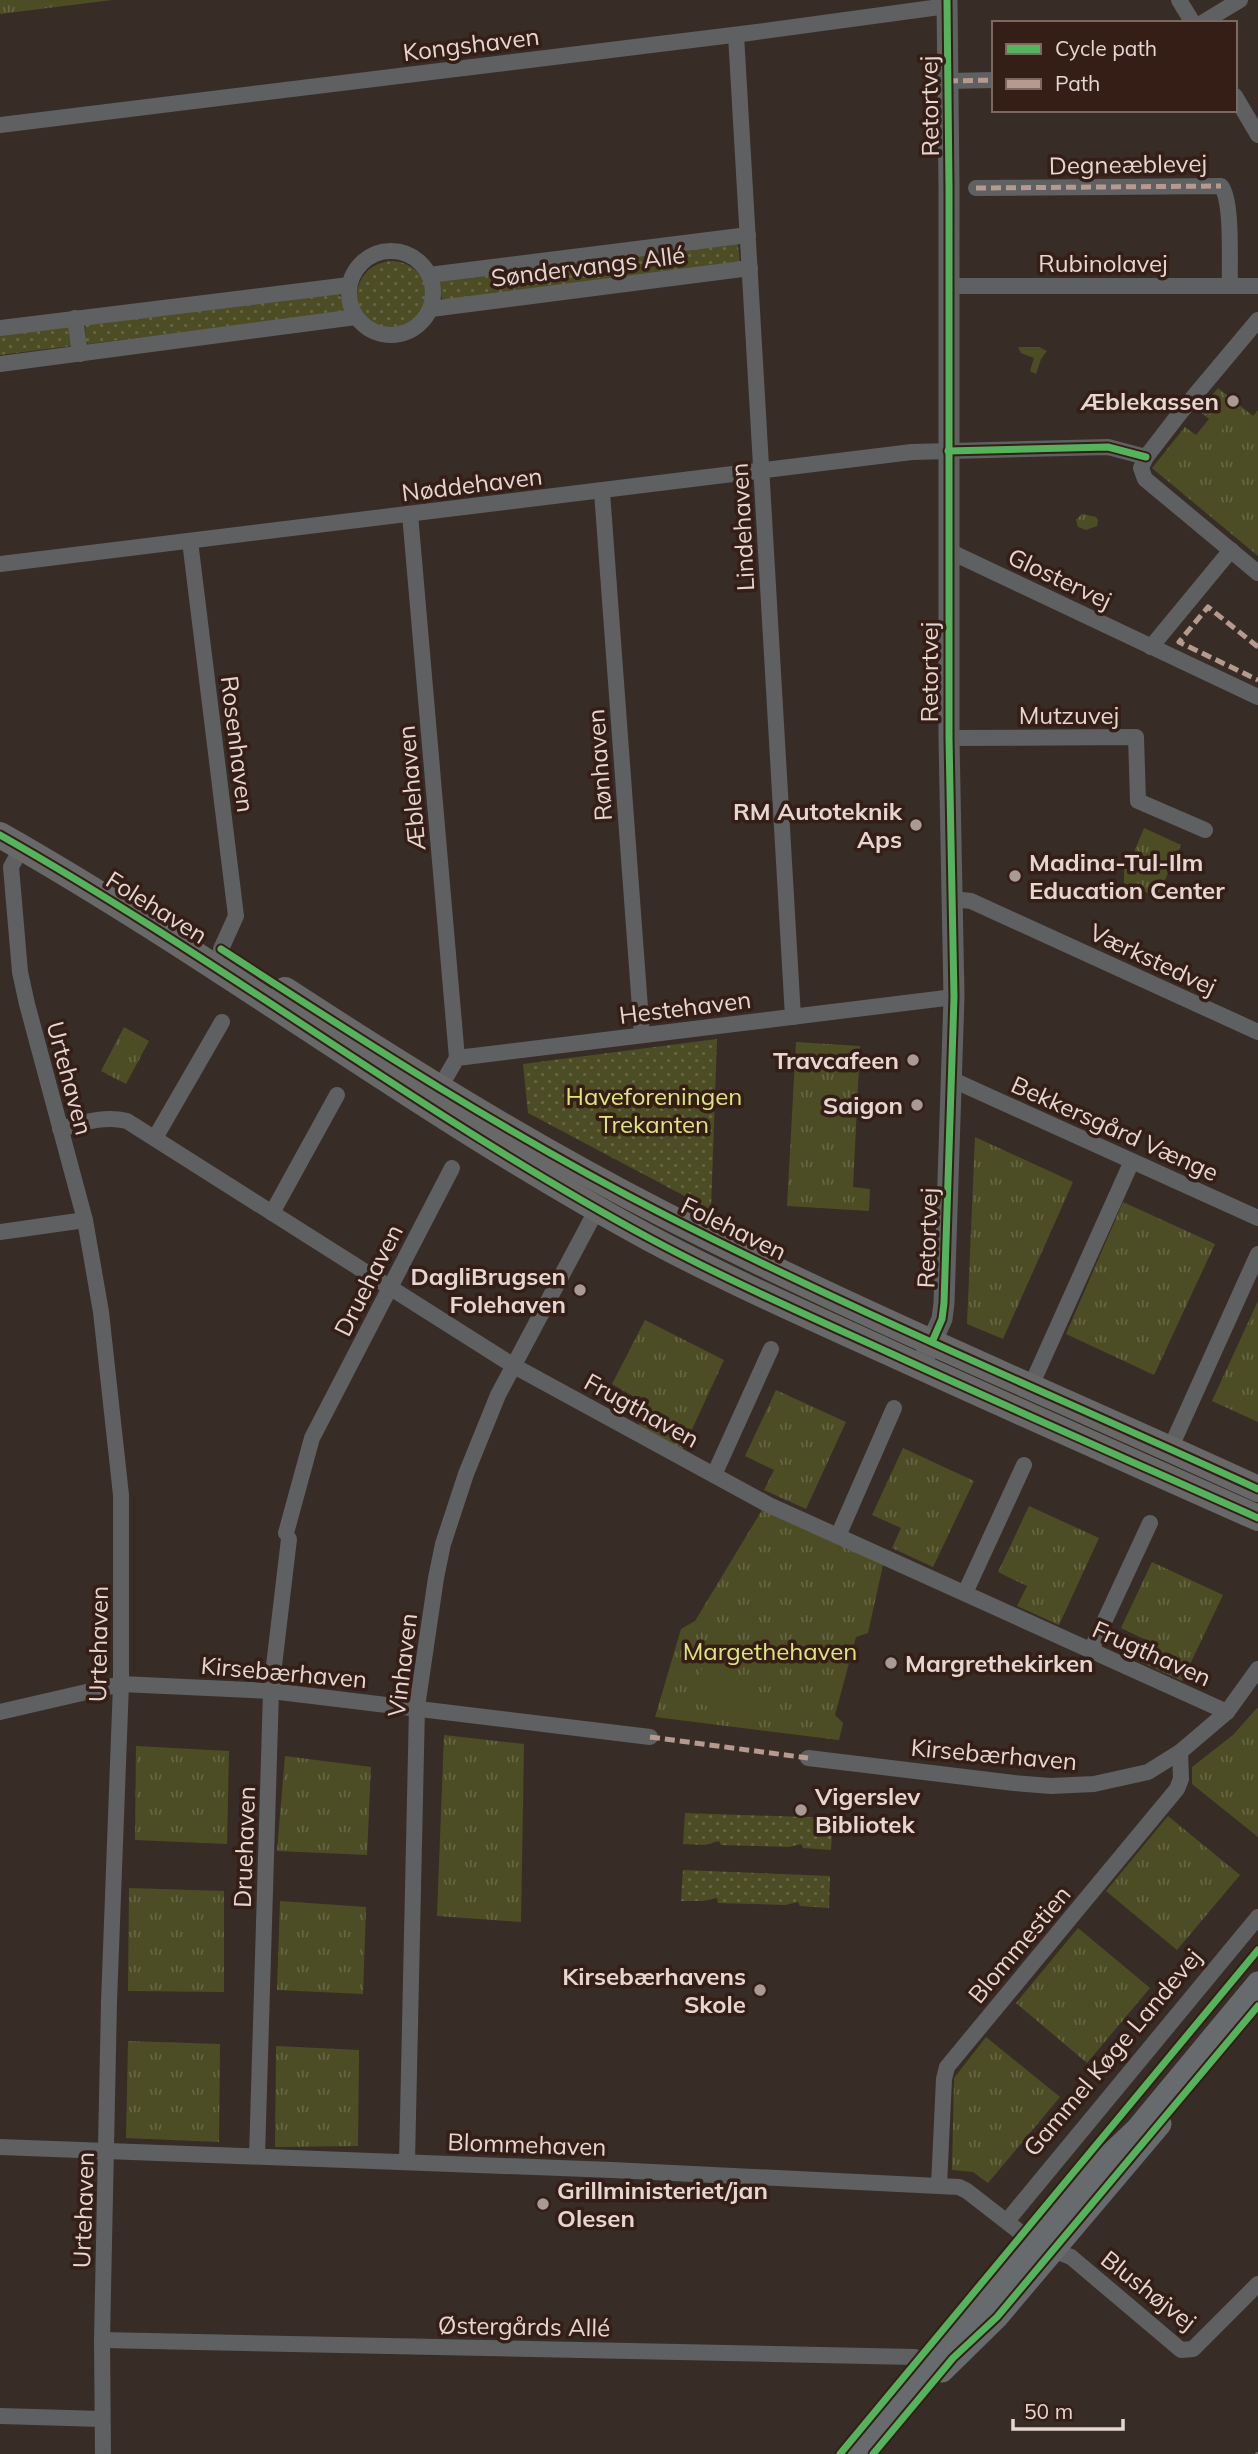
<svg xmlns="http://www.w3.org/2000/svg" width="1258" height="2454" viewBox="0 0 1258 2454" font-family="Mulish,sans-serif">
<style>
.grass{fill:url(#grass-dots)}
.park{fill:url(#park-tufts)}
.pitch{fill:#4c4d25}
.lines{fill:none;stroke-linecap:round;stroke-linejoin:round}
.minor{stroke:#5e6061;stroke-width:16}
.tertiary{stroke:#5e6061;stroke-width:21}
.secondary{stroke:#686b6d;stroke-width:23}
.primary{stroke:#686869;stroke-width:26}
.tram{stroke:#686563;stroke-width:2}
.quiet{stroke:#b69a8f;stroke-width:5;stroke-dasharray:10 5;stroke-linecap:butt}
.cycleway-casing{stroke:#341e16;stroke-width:11}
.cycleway{stroke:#56b35d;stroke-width:7}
.poi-dot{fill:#a99a96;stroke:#341e16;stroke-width:2.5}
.labels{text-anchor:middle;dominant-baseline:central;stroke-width:7;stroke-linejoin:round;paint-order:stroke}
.street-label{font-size:24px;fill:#e6d6d1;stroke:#341e16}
.poi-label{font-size:24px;font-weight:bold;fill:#e6d6d1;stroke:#341e16;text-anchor:end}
.park-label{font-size:24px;fill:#dfe57c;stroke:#341e16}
</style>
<defs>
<pattern id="grass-dots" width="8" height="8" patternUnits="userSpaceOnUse" patternTransform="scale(1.75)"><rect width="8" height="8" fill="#4c4d25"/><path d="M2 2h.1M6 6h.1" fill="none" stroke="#664" stroke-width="1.8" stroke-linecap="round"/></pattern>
<pattern id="park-tufts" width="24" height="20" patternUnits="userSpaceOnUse" patternTransform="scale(1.75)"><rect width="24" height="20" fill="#4c4d25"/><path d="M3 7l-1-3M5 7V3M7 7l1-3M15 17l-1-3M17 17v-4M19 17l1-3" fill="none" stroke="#664"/></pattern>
</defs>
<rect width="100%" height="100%" fill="#382c27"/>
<!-- grass -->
<g class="grass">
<polygon points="735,243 738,245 740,263 446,300 442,299 439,284 441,280"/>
<circle cx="392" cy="296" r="35"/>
<polygon points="339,293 345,307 343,312 88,344 86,342 85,324"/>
<polygon points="66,326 69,328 72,342 71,346 0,355 0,335"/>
<polygon points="717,1039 711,1210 528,1113 523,1064"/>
<polygon points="685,1813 833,1818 831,1850 803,1848 801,1844 789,1847 721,1845 719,1841 705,1845 683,1844"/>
<polygon points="683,1870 830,1876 829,1908 800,1906 798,1902 785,1905 718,1903 717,1898 703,1901 681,1901"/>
</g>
<!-- park -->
<g class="park">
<polygon points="0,0 112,0 0,14"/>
<polygon points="1018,347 1039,347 1047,351 1041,359 1036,374 1030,371 1034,358 1021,353"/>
<polygon points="1218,388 1253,416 1258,410 1258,556 1152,468 1185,427 1196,435 1209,419 1199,411"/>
<polygon points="1082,514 1096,517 1098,520 1097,526 1086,530 1078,527 1076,520"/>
<polygon points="1144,828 1181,845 1157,897 1124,883 1124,854 1134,852"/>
<polygon points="124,1027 149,1041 126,1084 101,1071"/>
<polygon points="796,1042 860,1046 853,1187 870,1189 869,1211 787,1206"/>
<polygon points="975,1137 1073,1182 1003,1339 967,1324"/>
<polygon points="1123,1202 1215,1244 1154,1375 1066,1334"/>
<polygon points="1258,1301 1258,1422 1212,1401"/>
<polygon points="645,1320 724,1360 682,1451 638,1427 648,1405 612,1384"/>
<polygon points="776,1390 846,1422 806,1509 764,1490 774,1470 745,1456"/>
<polygon points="903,1448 974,1481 933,1567 892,1548 901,1528 872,1515"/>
<polygon points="1029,1506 1099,1538 1059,1625 1017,1606 1027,1586 998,1572"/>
<polygon points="762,1510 883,1565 868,1633 856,1637 835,1715 843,1723 839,1740 655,1717 681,1629 695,1621"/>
<polygon points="1152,1562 1223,1595 1182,1681 1141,1662 1150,1642 1121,1628"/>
<polygon points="1257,1708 1258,1709 1258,1837 1192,1784 1192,1767 1233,1735"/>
<polygon points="444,1735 524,1744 521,1922 437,1916"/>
<polygon points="136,1746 229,1751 227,1844 135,1840"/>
<polygon points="285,1756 371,1767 367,1855 277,1851"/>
<polygon points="1168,1816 1240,1875 1177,1950 1106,1891"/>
<polygon points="129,1888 224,1891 224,1992 128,1991"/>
<polygon points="280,1901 366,1907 363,1994 277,1990"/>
<polygon points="1078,1928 1150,1988 1087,2063 1016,2003"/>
<polygon points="986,2037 1060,2097 988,2183 973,2172 952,2170 954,2078"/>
<polygon points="128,2041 220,2044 219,2142 126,2138"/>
<polygon points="276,2046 359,2050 358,2146 275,2147"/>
</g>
<!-- pitch -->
<g class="pitch">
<polygon points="1217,415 1227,423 1217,436 1206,428"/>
<polygon points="702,1668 756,1682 747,1717 693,1702"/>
</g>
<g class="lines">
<!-- minor -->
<g class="minor">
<polyline points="1179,0 1193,23"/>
<polyline points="1202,23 1240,0"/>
<polyline points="736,35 793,1017"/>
<polyline points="948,81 994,80"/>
<polyline points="1235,96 1258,135"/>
<polyline points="0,125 749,33 947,6"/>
<path d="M976,188L1221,186C1233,201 1229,263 1230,285"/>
<circle cx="391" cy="293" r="42"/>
<polyline points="429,275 748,235"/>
<polyline points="949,286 1258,286"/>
<polyline points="431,309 750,268"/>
<polyline points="75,318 80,354"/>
<polyline points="1258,320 1180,413 1146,457 1141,468 1145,479 1258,573"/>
<polyline points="0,328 349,285"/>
<polyline points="0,364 356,317"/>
<polyline points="602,492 642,1035"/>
<polyline points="410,514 457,1058"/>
<polyline points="190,541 236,916 221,949"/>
<polyline points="949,551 1258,697"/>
<polyline points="0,564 912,452 1108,447 1146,457"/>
<polyline points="1151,647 1231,550"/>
<polyline points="949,738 1136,737 1138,801 1205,830"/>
<polyline points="22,847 11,867 20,972 27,1004 85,1220 101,1312 121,1495 121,1684 109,2002 102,2340 103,2454"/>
<polyline points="952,899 971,901 1258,1032"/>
<polyline points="953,1080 1258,1218"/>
<polyline points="439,1089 457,1058 954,997"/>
<path d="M60,1129C82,1123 104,1115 127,1121L514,1366L769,1505L1227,1712"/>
<polyline points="155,1138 222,1022"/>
<polyline points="272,1213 337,1095"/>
<polyline points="0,1232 85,1220"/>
<polyline points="1030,1388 1132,1161"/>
<polyline points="1170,1449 1258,1254"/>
<polyline points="714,1475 771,1349"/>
<polyline points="286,1533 312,1438 452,1168"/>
<polyline points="838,1536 894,1408"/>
<polyline points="965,1593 1024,1465"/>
<polyline points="1091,1650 1150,1523"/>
<polyline points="0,1712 121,1684 271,1691 650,1737"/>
<polyline points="808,1758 1014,1783 1051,1786 1094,1784 1148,1772 1180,1752 1227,1712 1258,1669"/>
<polyline points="0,2147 612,2170 959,2187 967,2191 1034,2243 1071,2257 1181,2350 1193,2349 1258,2284"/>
<polyline points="257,2156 271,1691 289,1539"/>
<polyline points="407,2162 417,1707 436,1578 443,1544 466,1474 498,1395 597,1209"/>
<polyline points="939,2185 944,2079 947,2067 1177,1789 1181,1779 1180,1752"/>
<polyline points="1007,2221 1258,1917"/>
<polyline points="102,2340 915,2357 937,2367"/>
<polyline points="0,2416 102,2419"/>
</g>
<!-- tertiary -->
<polyline class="tertiary" points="920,1367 942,1319 944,1303 954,997 949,738 949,188 947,0"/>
<!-- secondary -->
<g class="secondary">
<polyline points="942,2371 997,2317 1160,2124"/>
<polyline points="855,2454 1095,2169 1137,2129 1258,1983"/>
</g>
<!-- primary -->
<g class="primary">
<path d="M0,835C222,961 425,1117 649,1238C727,1280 809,1316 890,1353C1012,1409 1135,1463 1258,1518"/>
<path d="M285,990C408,1070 532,1147 663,1214C858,1314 1060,1398 1258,1489"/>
</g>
<!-- tram -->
<polyline class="tram" points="1256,2454 1258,2453"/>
<!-- quiet -->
<g class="quiet">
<polyline points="948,81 994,80"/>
<polyline points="976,188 1221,186"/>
<polyline points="1258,647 1208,607 1179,642 1258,680"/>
<polyline points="650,1737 808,1758"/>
</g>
<!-- cycleway casing -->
<g class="cycleway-casing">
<g id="cycleway">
<polyline points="948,451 1108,447 1146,457"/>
<path d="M0,835C222,961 425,1117 649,1238C727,1280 809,1316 890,1353C1012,1409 1135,1463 1258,1518"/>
<path d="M221,949C366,1043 510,1136 665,1215C859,1314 1060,1398 1258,1489"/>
<polyline points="932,1342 942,1319 944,1303 954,997 949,738 949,188 947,0"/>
<polyline points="840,2454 1258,1950"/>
<polyline points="873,2454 953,2358 997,2317 1258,2006"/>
</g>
</g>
<!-- cycleway -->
<use href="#cycleway" class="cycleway"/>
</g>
<!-- markers -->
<g class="poi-dot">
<circle cx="1233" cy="401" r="7"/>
<circle cx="916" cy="825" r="7"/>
<circle cx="1015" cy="876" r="7"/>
<circle cx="913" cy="1060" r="7"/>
<circle cx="917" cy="1105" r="7"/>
<circle cx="580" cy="1290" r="7"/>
<circle cx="891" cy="1663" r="7"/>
<circle cx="801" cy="1810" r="7"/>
<circle cx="760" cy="1990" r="7"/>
<circle cx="543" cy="2204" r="7"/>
</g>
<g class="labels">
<!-- street labels -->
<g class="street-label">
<text transform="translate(471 44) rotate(-7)">Kongshaven</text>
<text transform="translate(929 106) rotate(-91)">Retortvej</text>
<text transform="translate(1128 164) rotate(-1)">Degneæblevej</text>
<text x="1103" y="263">Rubinolavej</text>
<text transform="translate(588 266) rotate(-7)">Søndervangs Allé</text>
<text transform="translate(472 484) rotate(-7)">Nøddehaven</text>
<text transform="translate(742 527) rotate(-93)">Lindehaven</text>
<text transform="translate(1060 578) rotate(25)">Glostervej</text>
<text transform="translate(929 672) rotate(-90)">Retortvej</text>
<text x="1069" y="715">Mutzuvej</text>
<text transform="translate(238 744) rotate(83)">Rosenhaven</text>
<text transform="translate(599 765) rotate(-94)">Rønhaven</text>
<text transform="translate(411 788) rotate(-95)">Æblehaven</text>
<text transform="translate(157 907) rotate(32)">Folehaven</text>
<text transform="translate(1153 959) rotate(25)">Værkstedvej</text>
<text transform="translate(685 1007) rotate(-7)">Hestehaven</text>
<text transform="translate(70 1078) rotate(75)">Urtehaven</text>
<text transform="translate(1115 1128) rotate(24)">Bekkersgård Vænge</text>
<text transform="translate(734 1228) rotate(26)">Folehaven</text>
<text transform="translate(927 1238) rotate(-88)">Retortvej</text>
<text transform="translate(368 1280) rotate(-63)">Druehaven</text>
<text transform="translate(642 1410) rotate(29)">Frugthaven</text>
<text transform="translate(98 1644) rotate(-89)">Urtehaven</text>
<text transform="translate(1152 1653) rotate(24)">Frugthaven</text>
<text transform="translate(402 1665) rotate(-83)">Vinhaven</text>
<text transform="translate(284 1672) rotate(5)">Kirsebærhaven</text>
<text transform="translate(994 1754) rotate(5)">Kirsebærhaven</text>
<text transform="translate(244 1847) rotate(-88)">Druehaven</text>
<text transform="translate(1019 1944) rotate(-50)">Blommestien</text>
<text transform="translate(1112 2052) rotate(-50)">Gammel Køge Landevej</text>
<text transform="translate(527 2144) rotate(2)">Blommehaven</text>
<text transform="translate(83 2210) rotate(-88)">Urtehaven</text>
<text transform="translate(1149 2290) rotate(38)">Blushøjvej</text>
<text transform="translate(524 2326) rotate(1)">Østergårds Allé</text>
</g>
<!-- poi labels -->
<g class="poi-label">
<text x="1219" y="401">Æblekassen</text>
<text x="902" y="811">RM Autoteknik<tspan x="902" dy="28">Aps</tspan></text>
<text x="1029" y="862" text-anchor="start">Madina-Tul-Ilm<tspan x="1029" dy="28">Education Center</tspan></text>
<text x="899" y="1060">Travcafeen</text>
<text x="903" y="1105">Saigon</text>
<text x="566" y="1276">DagliBrugsen<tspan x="566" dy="28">Folehaven</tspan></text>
<text x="905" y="1663" text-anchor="start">Margrethekirken</text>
<text x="815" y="1796" text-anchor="start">Vigerslev<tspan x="815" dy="28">Bibliotek</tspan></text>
<text x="746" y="1976">Kirsebærhavens<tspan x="746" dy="28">Skole</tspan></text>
<text x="557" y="2190" text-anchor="start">Grillministeriet/jan<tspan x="557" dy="28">Olesen</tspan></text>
</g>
<!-- park labels -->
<g class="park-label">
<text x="654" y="1096">Haveforeningen<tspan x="654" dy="28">Trekanten</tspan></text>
<text x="770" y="1651">Margethehaven</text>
</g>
</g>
<!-- legend -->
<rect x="992" y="21" width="245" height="91" fill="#341e16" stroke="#7b6861" stroke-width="2"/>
<rect x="1006" y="44" width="35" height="10" fill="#56b35d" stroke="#7b6861" stroke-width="2"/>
<text x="1055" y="56" font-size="21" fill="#e6d6d1">Cycle path</text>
<rect x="1006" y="79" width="35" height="10" fill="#b69a8f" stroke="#7b6861" stroke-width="2"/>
<text x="1055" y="91" font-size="21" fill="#e6d6d1">Path</text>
<!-- scale -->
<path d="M1013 2419v10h110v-10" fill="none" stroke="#e6d6d1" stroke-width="3.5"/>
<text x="1024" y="2419" font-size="21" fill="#e6d6d1" stroke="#341e16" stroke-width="5" paint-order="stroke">50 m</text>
</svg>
